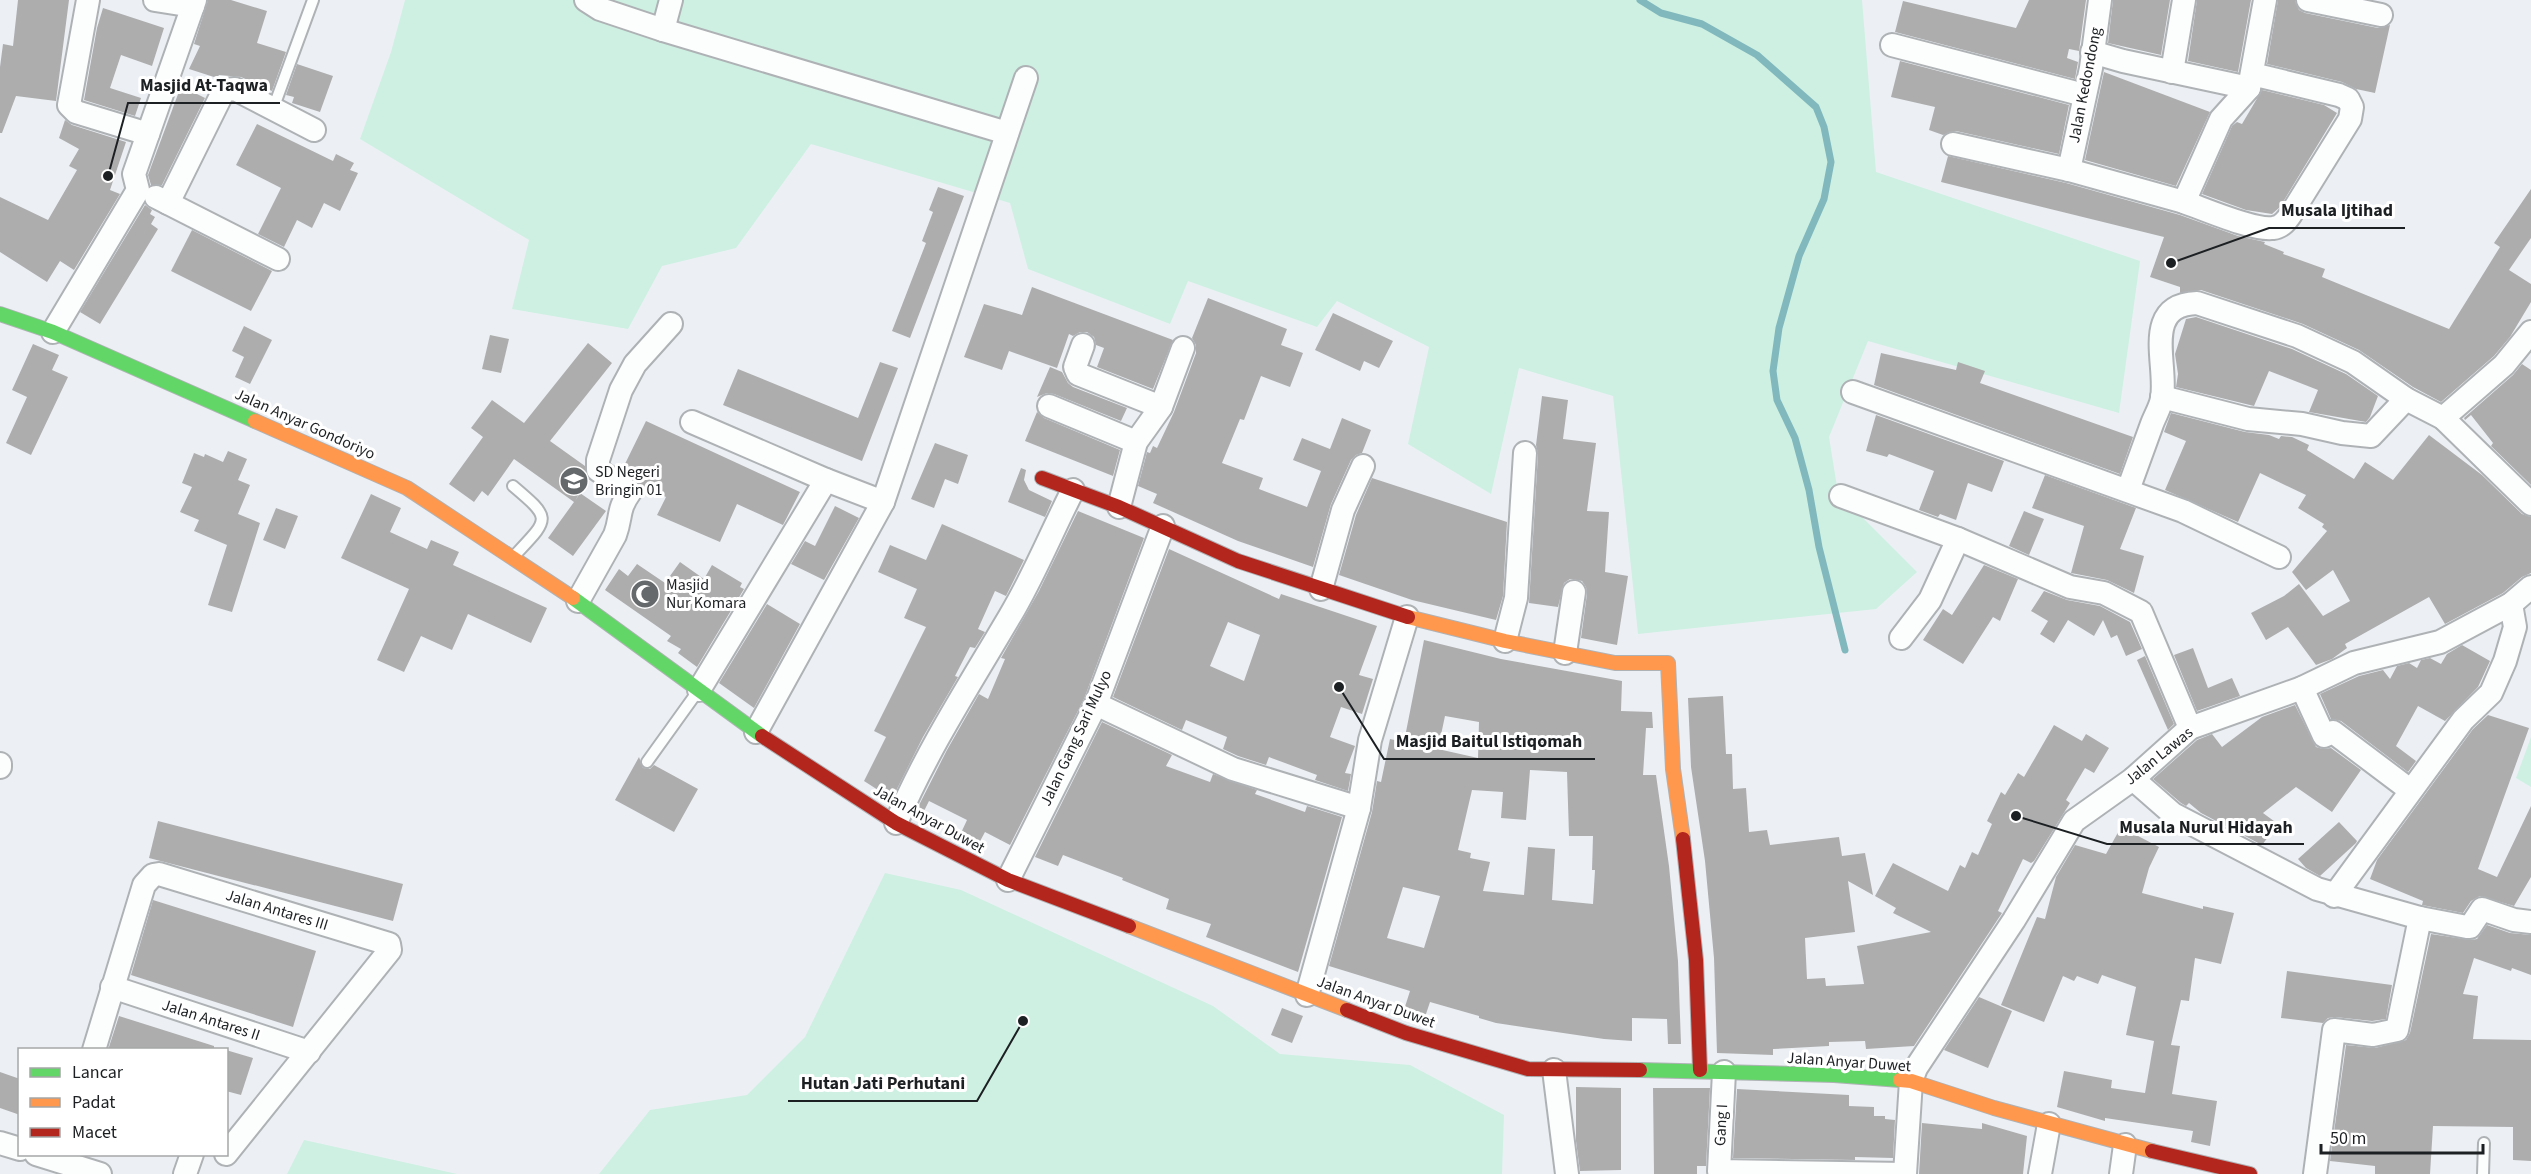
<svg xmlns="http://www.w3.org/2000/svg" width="2531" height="1174" viewBox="0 0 2531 1174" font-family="'Source Sans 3',sans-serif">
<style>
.green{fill:#cef0e2}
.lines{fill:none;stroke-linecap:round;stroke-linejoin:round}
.stream{stroke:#81b8bd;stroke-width:7}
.building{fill:#adadae;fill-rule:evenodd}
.lane-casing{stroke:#afb2b5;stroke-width:14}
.street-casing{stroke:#afb2b5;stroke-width:26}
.fast-casing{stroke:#afb2b5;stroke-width:16}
.slow-casing{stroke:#afb2b5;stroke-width:16}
.jam-casing{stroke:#afb2b5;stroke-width:16}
.lane{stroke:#fcfdfd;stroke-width:10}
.street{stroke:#fcfdfd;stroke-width:22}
.fast{stroke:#63d668;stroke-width:14}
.slow{stroke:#ff974d;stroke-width:14}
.jam{stroke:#b3261e;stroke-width:14}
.labels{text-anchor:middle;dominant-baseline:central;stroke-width:6;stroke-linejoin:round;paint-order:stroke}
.street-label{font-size:16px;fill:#1d2022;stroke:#fff}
.poi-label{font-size:16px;fill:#1d2022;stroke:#fff;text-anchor:start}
.leader{fill:none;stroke:#1d2022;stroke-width:2}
.callout-dot{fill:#1d2022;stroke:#fff;stroke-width:2}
.callout-label{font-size:18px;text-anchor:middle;font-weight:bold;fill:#1d2022;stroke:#fff;stroke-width:6;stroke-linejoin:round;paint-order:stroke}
</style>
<rect width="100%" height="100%" fill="#ecf0f4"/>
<!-- green -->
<g class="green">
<polygon points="405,0 1862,0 1876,172 2140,261 2119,413 1868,341 1829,437 1838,493 1917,572 1876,609 1638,634 1613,396 1519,368 1491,494 1408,444 1429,347 1337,301 1317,327 1188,281 1170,324 1028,269 1010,203 811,144 736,248 662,266 628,329 512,309 529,240 360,139 391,52"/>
<polygon points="2531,737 2531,787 2516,778"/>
<polygon points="885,873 961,890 1213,1006 1280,1054 1410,1065 1504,1115 1502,1174 599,1174 650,1110 747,1095 805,1037"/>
<polygon points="304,1140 457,1174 287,1174"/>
</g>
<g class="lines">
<!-- stream -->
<polyline class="stream" points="1640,0 1661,13 1702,24 1757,55 1816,107 1824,127 1831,162 1824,199 1799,256 1779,328 1773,371 1777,400 1795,438 1809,490 1819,547 1845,650"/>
</g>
<!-- building -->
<g class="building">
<polygon points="18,0 69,0 56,101 16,96 2,133 0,133 0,67 3,44 13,46"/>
<polygon points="208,0 231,0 267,11 257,43 286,52 272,91 241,77 219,75 217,78 189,69 200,46 194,44"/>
<polygon points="2029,0 2086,0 2079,51 2069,49 2067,58 2078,62 2075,79 1895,32 1903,1 2016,28"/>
<polygon points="2113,0 2170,0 2161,55 2108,43"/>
<polygon points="2197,0 2251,0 2238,72 2188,61"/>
<polygon points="2278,0 2295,0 2299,10 2305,13 2378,28 2390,25 2375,93 2356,89 2342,82 2267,64"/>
<polygon points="103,8 164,28 152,66 121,55 110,88 141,98 135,116 84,100 97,28"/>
<polygon points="1900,61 2069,105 2059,154 1956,131 1943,135 1929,130 1935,107 1891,97"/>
<polygon points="297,64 333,76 320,112 292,103 294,97 286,95"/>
<polygon points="2104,72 2210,112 2176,186 2085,160"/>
<polygon points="181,86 205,98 162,185 151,185 148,175"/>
<polygon points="2262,90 2324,105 2337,113 2280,207 2272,214 2246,210 2202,194 2232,126 2237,122 2242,124"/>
<polygon points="65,120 72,125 126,142 110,190 120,194 74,270 60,261 47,282 0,252 0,197 48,220 77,170 69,166 79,149 59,138"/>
<polygon points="257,124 333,161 336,154 354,163 350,170 358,173 340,211 324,203 312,228 297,220 284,247 258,234 281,188 236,165"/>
<polygon points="1948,156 2066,183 2180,215 2238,236 2265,242 2264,244 2284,252 2283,254 2325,269 2322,277 2449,329 2500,247 2494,243 2531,189 2531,238 2509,270 2531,284 2531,302 2510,337 2494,356 2441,402 2413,387 2359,350 2303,324 2201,290 2180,293 2180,287 2150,277 2164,237 1941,182"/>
<polygon points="938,187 964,196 910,338 892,331 926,243 922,241 933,212 929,210"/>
<polygon points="145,205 152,210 150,214 155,217 151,224 158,229 100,324 80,312"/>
<polygon points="192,230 272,271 251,311 171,271"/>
<polygon points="1032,287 1173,340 1153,389 1097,367 1104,348 1096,345 1094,337 1087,332 1080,332 1073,336 1069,334 1057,368 1009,351 1002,370 964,357 984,304 1022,315"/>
<polygon points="1208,298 1287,329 1281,345 1303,353 1290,387 1261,376 1244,420 1240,419 1222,463 1263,478 1259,489 1307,507 1321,471 1293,460 1302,438 1330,449 1342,418 1371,430 1362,453 1356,455 1351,460 1331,504 1313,567 1238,541 1153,503 1157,494 1138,486 1147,452 1150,453 1153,446 1157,448 1174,412 1196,353 1196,345 1192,338"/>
<polygon points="1333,313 1393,341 1379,368 1364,361 1360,371 1315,350"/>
<polygon points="2196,317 2292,349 2346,374 2378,396 2370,417 2366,422 2309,412 2318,390 2269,371 2254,406 2176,387 2178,374 2175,354 2186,319"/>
<polygon points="244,326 272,340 250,384 235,377 244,357 232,351"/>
<polygon points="490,335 509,339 501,373 482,369"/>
<polygon points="588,343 612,363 550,441 585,466 588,478 575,501 580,493 606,511 573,556 548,538 574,502 514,459 488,496 482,491 474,502 449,484 483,437 471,428 492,400 524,423"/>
<polygon points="33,344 59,355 52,370 68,377 31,455 6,443 27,397 12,390"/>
<polygon points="1881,353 1956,370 1958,362 1985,371 1980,383 2133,437 2120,474 1874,385"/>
<polygon points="880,362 898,368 862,461 723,405 738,369 858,418"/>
<polygon points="2522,364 2531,370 2531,485 2491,446 2493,443 2471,415 2465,420 2464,418 2513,375"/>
<polygon points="1050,367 1062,372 1068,383 1073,387 1127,408 1121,421 1054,394 1047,393 1037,397"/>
<polygon points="1542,396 1568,400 1563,439 1596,443 1587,511 1609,512 1605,572 1628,576 1617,645 1581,638 1587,594 1586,587 1582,581 1570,579 1564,583 1558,607 1529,603 1538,454 1536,445"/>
<polygon points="1037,412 1044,418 1120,450 1113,476 1025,441"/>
<polygon points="2171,413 2245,432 2269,435 2279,439 2281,436 2292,437 2309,445 2307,450 2354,479 2365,462 2393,480 2429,435 2482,475 2522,514 2531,517 2531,573 2522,577 2503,593 2445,624 2429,597 2345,644 2347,648 2332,659 2316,665 2288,627 2266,640 2251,613 2284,596 2299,584 2323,616 2350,601 2333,570 2306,590 2292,572 2327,531 2322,527 2324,524 2298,508 2306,495 2260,473 2238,522 2165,490 2186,441 2164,432"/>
<polygon points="1876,415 2004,461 1992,492 1968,483 1956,520 1940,514 1938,517 1919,510 1934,471 1889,454 1887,457 1866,451"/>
<polygon points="646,421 800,492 783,525 737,504 720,542 657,515 666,497 642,486 622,470"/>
<polygon points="935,443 968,455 958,484 945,479 934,508 911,499"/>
<polygon points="228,451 247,459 238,480 250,485 238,514 260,523 232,612 208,605 227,545 194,531 199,520 180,512 192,487 182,483 194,453 204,457 205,454 223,462"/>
<polygon points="1021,468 1026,470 1024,480 1029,490 1052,501 1045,517 1008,502"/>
<polygon points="2045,475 2136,508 2120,549 2144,556 2134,593 2107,580 2071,573 2084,526 2032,508"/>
<polygon points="1372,478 1507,522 1503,596 1496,620 1412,600 1339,575 1356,515"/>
<polygon points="371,494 401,508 390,532 427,549 431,540 459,552 453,565 547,608 531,643 468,614 452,650 421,636 404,672 377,660 409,589 341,558"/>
<polygon points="835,506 859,518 824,580 791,564 805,541 815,546"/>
<polygon points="276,508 298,516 285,549 263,540"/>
<polygon points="1078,511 1144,538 1084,699 1010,845 985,832 978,845 960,835 967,820 929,801 922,815 916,811 947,750 979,694 988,699 1005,659 1001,658 1039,591"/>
<polygon points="2024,511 2044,519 2029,555 2009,546"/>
<polygon points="942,524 1024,560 1006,596 995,591 978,629 985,632 975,648 970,647 955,676 958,677 923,737 892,799 864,781 886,737 874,731 926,627 904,618 917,589 878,572 890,545 926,560"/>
<path d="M1169,549L1279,599L1281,594L1377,626L1359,675L1373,679L1362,714L1341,707L1330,737L1355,746L1345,773L1351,774L1348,791L1315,780L1317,775L1269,757L1266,765L1238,756L1223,749L1227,737L1186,720L1182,730L1113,697ZM1228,622L1260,635L1244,681L1210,666Z"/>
<polygon points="680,562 704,579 712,565 742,583 740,587 744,589 697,667 678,653 681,649 667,641 671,636 605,590 619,569 628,576 637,564 665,583"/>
<polygon points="1984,565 2018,579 2000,621 1993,617 1963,664 1923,640 1943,609 1952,615"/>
<polygon points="2044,591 2067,600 2100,606 2130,622 2142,649 2126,656 2117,635 2111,638 2103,620 2094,636 2068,620 2054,643 2040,634 2048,621 2031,611"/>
<polygon points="767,604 800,624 754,708 719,683"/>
<path d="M1424,640L1501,659L1622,681L1621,711L1652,712L1653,728H1646L1643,775H1656L1669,866L1678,961L1681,1044H1668L1667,1019L1632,1018V1041L1604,1039L1496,1023L1479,1018V1016L1430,1002L1424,1020L1403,1013L1410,991L1329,966L1372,812L1377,781L1381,782L1390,739L1404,742ZM1445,716L1479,722L1478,758L1438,749ZM1530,770L1567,772L1569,836H1593L1592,870H1595L1593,904L1552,900L1555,849L1528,847L1524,895L1483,891L1490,862L1470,858L1471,853L1458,850L1472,790L1503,792L1501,818L1526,820ZM1403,887L1440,896L1424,948L1387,938Z"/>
<polygon points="2462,645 2490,661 2478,687 2445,721 2418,706 2396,746 2416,761 2408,772 2341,721 2331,719 2320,694 2359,676 2383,670 2390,679 2397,666 2409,663 2417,668 2421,660 2430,658 2441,664 2447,654"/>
<polygon points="2193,648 2208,688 2232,678 2240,696 2197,711 2174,655"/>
<polygon points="2145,656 2174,724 2168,730 2137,660"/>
<polygon points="1723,696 1726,754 1732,754 1733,789 1746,788 1749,832 1767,830 1770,845 1839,837 1842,856 1865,853 1873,895 1848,881 1855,932 1805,938 1807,979 1825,978 1826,986 1864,984 1857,946 1931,932 1893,913 1896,908 1875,896 1893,863 1948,891 1960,865 1965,868 1972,852 1978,855 1992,824 1987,821 2001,792 2005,795 2018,773 2024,777 2054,725 2082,741 2086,734 2109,748 2094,773 2085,768 2066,800 2070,803 2034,861 2031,863 2023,859 1998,911 2002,913 1914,1046 1866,1049 1865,1041 1829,1042 1829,1046 1773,1049 1773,1055 1717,1053 1714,958 1705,861 1691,767 1688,698"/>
<polygon points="2295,705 2316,747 2323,749 2331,748 2361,770 2332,812 2296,787 2263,813 2278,824 2262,845 2201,813 2189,803 2186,806 2181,803 2153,779 2197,740 2212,734 2222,747 2262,717"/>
<polygon points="2488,715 2529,728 2478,869 2497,877 2531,806 2531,877 2514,906 2480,896 2471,901 2463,913 2422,905 2423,901 2370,879 2377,860 2473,729"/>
<polygon points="1102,722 1172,755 1166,766 1210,782 1213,774 1257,790 1255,794 1305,812 1307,806 1342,817 1298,972 1206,937 1211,924 1166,909 1169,899 1122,880 1123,878 1063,855 1058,866 1035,857"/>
<polygon points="639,757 643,768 650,769 654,765 698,789 674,832 615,800"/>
<polygon points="158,821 403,884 393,921 149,858"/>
<polygon points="2339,822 2357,841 2356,843 2320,876 2306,868 2298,859"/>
<polygon points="2121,827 2159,847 2149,868 2142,893 2203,909 2203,906 2234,913 2221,964 2195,958 2189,1001 2181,1000 2171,1045 2180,1046 2172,1094 2217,1101 2210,1146 2191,1142 2193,1131 2105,1118 2105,1121 2057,1107 2064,1071 2112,1080 2111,1088 2145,1093 2154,1041 2126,1035 2136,987 2102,975 2098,984 2077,976 2074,981 2063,976 2044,1022 2001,1005 2037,917 2045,919 2056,877 2075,845 2106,854"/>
<polygon points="153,900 316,951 293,1027 131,975"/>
<polygon points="2487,925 2510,933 2531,935 2531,975 2512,968 2511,971 2474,958 2463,994 2478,996 2473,1039 2531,1040 2531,1161 2513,1160 2513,1127 2433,1126 2430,1174 2375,1174 2375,1166 2330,1161 2346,1045 2375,1048 2406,1040 2410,1033 2431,934 2471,940 2477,939"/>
<polygon points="2287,971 2392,985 2386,1019 2372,1021 2335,1017 2328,1018 2323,1023 2281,1018"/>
<polygon points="1979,997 2012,1011 1988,1068 1944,1050"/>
<polygon points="1282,1008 1303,1016 1292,1043 1271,1035"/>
<polygon points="119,1016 214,1046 214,1050 108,1050"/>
<polygon points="226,1050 253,1058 241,1095 226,1091"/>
<polygon points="0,1072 20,1079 20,1115 0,1108"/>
<polygon points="1576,1087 1621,1088 1621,1170 1580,1171 1576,1141"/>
<polygon points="1653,1088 1710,1088 1706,1166 1697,1166 1697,1174 1654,1174"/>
<polygon points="1737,1089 1849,1095 1849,1106 1874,1107 1874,1116 1885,1116 1885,1119 1895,1120 1893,1158 1855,1157 1855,1160 1733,1158"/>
<polygon points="1922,1123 1982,1129 1982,1123 2027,1136 2023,1174 1919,1174"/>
</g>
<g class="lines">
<!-- lane casing -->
<g class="lane-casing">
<g id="lane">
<polyline points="273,109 313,0"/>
<path d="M513,486C552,519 550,518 515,555"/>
<polyline points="647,762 698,691"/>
<polyline points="2483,1174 2484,1143"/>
</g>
</g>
<!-- street casing -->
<g class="street-casing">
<g id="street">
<polyline points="88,0 69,105 76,112 148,134"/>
<polyline points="155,0 193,6"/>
<polyline points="586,0 600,9 663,30 1007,133"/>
<polyline points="2308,0 2381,15"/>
<polyline points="663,30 671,0"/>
<polyline points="1892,45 2084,95"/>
<polyline points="2092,52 2123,61 2249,88"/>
<polyline points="2172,72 2184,0"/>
<path d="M2252,74L2339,95L2348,99L2352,107L2350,119L2291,214C2287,220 2282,227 2273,228C2254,231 2204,209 2184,202L2221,119L2249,88L2265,0"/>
<polyline points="1953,144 2069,170 2184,202"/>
<polyline points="2069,170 2091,68 2100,0"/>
<polyline points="156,197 278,259"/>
<polyline points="168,203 224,90 235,89 314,130"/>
<polyline points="53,332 138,190 134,174 195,0"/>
<polyline points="1083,345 1075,367 1078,374 1161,407"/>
<polyline points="1853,392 2183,511 2279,557"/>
<polyline points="2162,397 2248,419 2302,424 2342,433 2371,436 2406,399"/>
<polyline points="1049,406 1136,442"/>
<polyline points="2443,418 2504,365 2531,332"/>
<polyline points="692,422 826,480"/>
<path d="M2128,490C2136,468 2144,446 2152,424C2155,416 2161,406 2162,398C2168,365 2141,305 2197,303L2297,336L2353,362L2406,399L2443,418L2531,504"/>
<polyline points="1841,496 1958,539 2070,587 2104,593 2141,612 2190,728"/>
<polyline points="1119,507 1136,442 1161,407 1183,348"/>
<polyline points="1321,589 1343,510 1363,466"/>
<path d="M578,601L615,535C622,516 617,510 630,492L598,470V460L621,390L635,364L671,324"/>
<polyline points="1901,638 1930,600 1958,539"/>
<polyline points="1505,641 1516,598 1525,453"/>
<polyline points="1565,653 1574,592"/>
<polyline points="2302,688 2324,736 2333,732 2410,790"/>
<polyline points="699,690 826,480 883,502 1026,78"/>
<polyline points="1096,704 1233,769 1359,808"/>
<polyline points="756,732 883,502"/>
<polyline points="0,764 0,767"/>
<polyline points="2133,779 2173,814 2317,889 2420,918 2467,927 2470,927 2482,909 2514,920 2531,922"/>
<path d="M896,823C927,750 970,684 1010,616C1034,576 1052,531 1073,490"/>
<polyline points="1008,880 1096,704 1163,526"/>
<polyline points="2334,896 2463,720 2491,693 2505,661 2515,627 2511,604"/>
<polyline points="112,987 309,1052"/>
<polyline points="1307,995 1359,808 1370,740 1407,617"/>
<polyline points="94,1050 144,885 153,875 159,874 389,944 390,950 226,1154"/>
<polyline points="1554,1070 1567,1174"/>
<polyline points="1724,1072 1719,1171 1905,1174"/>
<polyline points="0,1143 20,1149"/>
<polyline points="36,1154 100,1174"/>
<polyline points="185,1174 192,1154"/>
<polyline points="1905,1174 1911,1081 1916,1068 2014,920 2074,821 2133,779 2190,728 2302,688 2354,663 2440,642 2511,604 2531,587"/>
<polyline points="2040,1174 2049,1124"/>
<polyline points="2121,1174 2125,1145"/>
<polyline points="2315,1174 2334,1030 2373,1035 2397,1030 2420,918"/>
</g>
</g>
<!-- fast casing -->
<g class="fast-casing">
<g id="fast">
<polyline points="0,314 53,332 255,421"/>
<polyline points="573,598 762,736"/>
<polyline points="1640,1070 1834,1075 1900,1080"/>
</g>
</g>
<!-- slow casing -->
<g class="slow-casing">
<g id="slow">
<polyline points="255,421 407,488 573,598"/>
<polyline points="1408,617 1505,641 1615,663 1668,663 1673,769 1683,839"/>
<polyline points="1129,926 1347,1010"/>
<polyline points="1900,1080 1911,1081 1994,1108 2152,1151"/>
</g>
</g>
<!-- jam casing -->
<g class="jam-casing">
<g id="jam">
<polyline points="1042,478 1119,507 1238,561 1408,617"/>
<polyline points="762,736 896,823 1008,880 1129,926"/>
<polyline points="1683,839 1696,960 1700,1070"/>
<polyline points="1347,1010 1406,1033 1528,1069 1640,1070"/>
<polyline points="2152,1151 2250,1174"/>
</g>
</g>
<!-- lane -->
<use href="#lane" class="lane"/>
<!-- street -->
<use href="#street" class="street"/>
<!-- fast -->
<use href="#fast" class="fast"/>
<!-- slow -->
<use href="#slow" class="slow"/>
<!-- jam -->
<use href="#jam" class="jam"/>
</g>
<!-- icons -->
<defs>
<g id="school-disc" transform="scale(1.5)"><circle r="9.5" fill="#65696c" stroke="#fff"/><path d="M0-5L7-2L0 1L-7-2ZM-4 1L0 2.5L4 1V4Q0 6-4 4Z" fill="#fff"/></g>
<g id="mosque-disc" transform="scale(1.5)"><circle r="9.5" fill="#65696c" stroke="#fff"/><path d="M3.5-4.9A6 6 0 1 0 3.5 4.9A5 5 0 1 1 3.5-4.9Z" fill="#fff"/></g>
</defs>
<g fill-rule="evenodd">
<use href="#school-disc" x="574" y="481"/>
<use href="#mosque-disc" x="645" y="594"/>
</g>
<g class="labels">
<!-- street labels -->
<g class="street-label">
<text transform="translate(2085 85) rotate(-79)">Jalan Kedondong</text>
<text transform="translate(305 424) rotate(24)">Jalan Anyar Gondoriyo</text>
<text transform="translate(1076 738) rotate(-65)">Jalan Gang Sari Mulyo</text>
<text transform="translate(2159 756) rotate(-39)">Jalan Lawas</text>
<text transform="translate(929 819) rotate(29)">Jalan Anyar Duwet</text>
<text transform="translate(277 910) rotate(17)">Jalan Antares III</text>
<text transform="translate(1376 1002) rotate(20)">Jalan Anyar Duwet</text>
<text transform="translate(211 1020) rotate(18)">Jalan Antares II</text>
<text transform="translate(1849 1062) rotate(4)">Jalan Anyar Duwet</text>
<text transform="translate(1721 1125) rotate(-87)">Gang I</text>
</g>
<!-- poi labels -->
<g class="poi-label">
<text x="595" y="472">SD Negeri<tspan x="595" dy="18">Bringin 01</tspan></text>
<text x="666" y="585">Masjid<tspan x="666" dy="18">Nur Komara</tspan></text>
</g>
</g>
<!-- callouts -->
<path class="leader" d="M108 176L128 103H280M2171 263L2269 228H2405M1339 687L1384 759H1595M2016 816L2107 844H2304M1023 1021L977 1101H788"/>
<g class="callout-dot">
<circle cx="108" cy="176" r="6"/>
<circle cx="2171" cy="263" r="6"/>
<circle cx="1339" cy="687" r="6"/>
<circle cx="2016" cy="816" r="6"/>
<circle cx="1023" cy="1021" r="6"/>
</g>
<g class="callout-label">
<text x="204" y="91">Masjid At-Taqwa</text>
<text x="2337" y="216">Musala Ijtihad</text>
<text x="1489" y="747">Masjid Baitul Istiqomah</text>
<text x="2206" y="833">Musala Nurul Hidayah</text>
<text x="883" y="1089">Hutan Jati Perhutani</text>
</g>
<!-- legend -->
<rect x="18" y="1048" width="210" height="108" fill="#ffffff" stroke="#a5a6a7" stroke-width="1.5"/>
<rect x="30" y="1068" width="30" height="9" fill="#63d668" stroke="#a5a6a7" stroke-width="1.5"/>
<text x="72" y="1078" font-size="18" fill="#1d2022">Lancar</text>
<rect x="30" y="1098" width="30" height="9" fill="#ff974d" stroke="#a5a6a7" stroke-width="1.5"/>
<text x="72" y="1108" font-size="18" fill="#1d2022">Padat</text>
<rect x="30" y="1128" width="30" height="9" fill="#b3261e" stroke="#a5a6a7" stroke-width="1.5"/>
<text x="72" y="1138" font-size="18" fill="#1d2022">Macet</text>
<!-- scale -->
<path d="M2321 1144v9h162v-9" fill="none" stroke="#1d2022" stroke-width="3"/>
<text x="2330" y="1144" font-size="18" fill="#1d2022" stroke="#ffffff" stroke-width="4.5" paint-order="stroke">50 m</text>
</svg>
